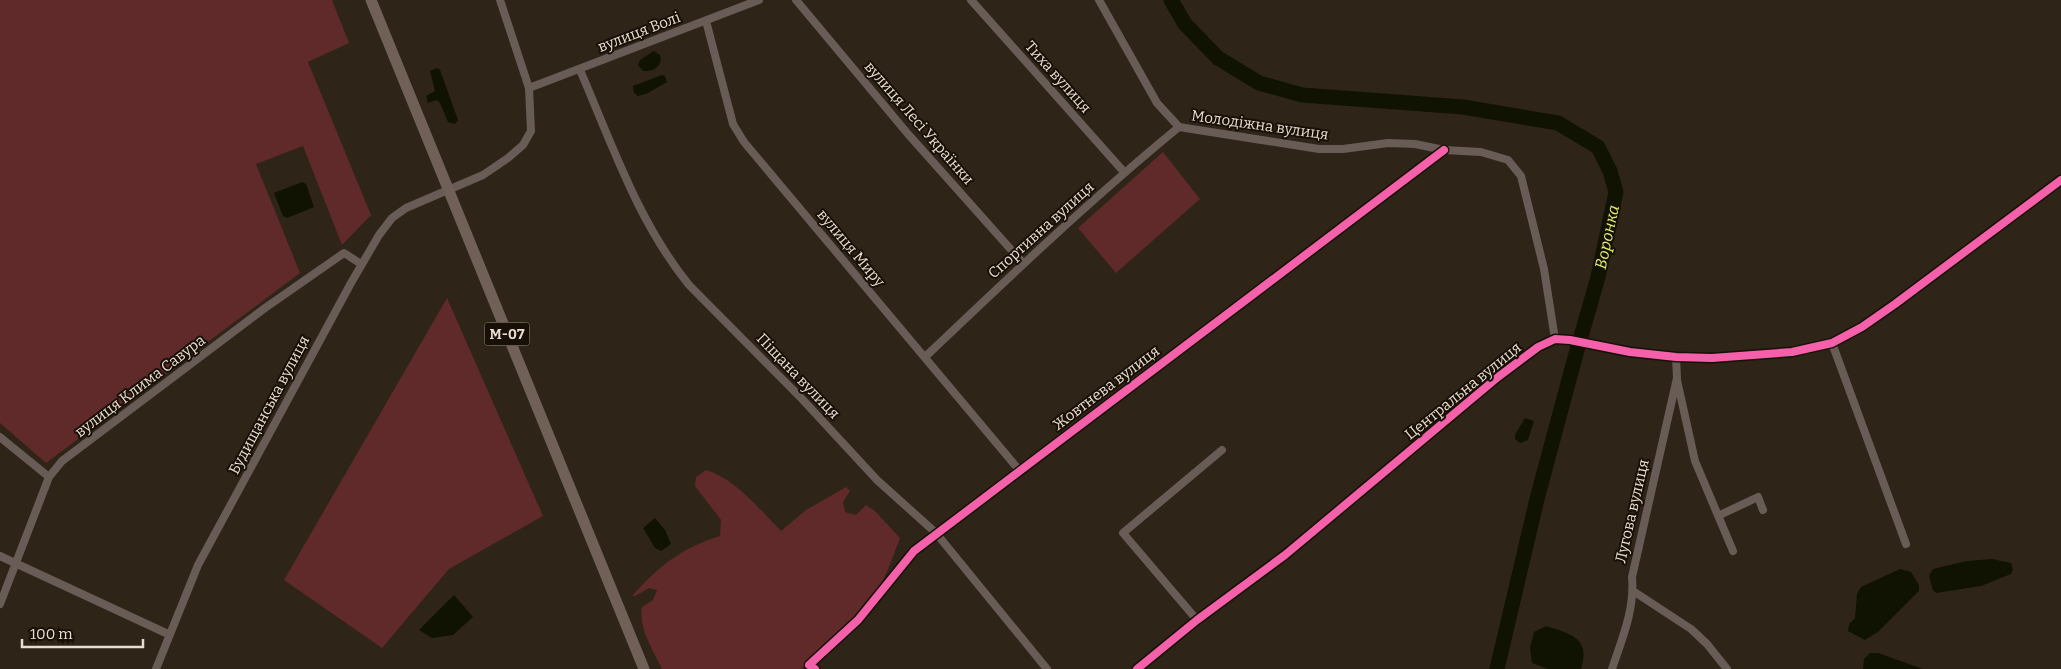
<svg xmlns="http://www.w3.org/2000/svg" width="2061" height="669" viewBox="0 0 2061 669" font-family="Bitter,serif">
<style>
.green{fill:#60292a}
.water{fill:#101302}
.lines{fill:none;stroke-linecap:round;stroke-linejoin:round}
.river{stroke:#101302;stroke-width:15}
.minor{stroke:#695b55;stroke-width:8}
.highway{stroke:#706058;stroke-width:11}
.cycleway-casing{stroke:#181007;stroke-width:11}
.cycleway{stroke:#f560ab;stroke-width:8}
.labels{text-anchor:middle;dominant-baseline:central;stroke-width:4;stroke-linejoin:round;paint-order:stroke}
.shield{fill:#181007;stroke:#aaa094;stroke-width:1}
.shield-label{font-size:14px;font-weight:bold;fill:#e9ddd1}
.street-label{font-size:15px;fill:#e9ddd1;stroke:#181007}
.water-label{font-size:16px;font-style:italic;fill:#daf170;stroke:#181007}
</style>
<rect width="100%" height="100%" fill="#2e2418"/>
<!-- green -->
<g class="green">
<polygon points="0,0 332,0 349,43 308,62 371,215 342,245 303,146 256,164 300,273 46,463 0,423"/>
<polygon points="1163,152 1200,199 1116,273 1078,228"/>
<polygon points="447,298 543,516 449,569 382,648 284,580"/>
<path d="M706,470C736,479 759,509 781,531L806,510L846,487L850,491L843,502L845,512L856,515L866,505L875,511L900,538C892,559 884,584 870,601C851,626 827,651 801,669H662C653,650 638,628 642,607L653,600L657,590L649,588L635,596H632C659,566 681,548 720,536L721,520L695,486L696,477Z"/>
</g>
<!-- water -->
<g class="water">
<path d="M654,51L660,55C663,66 654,72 643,71L638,65L640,60Z"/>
<polygon points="437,68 440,70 458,120 455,124 448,122 440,103 437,100 428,103 426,96 435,91 430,71"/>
<polygon points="662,75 665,76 667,82 648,93 638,96 634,93 633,86"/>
<polygon points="302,182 306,184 314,207 287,218 283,216 274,193"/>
<polygon points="1525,418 1534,421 1528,440 1520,443 1515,439 1515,435"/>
<polygon points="655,518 665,530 671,544 661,551 655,548 643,528"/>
<polygon points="1992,559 2011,563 2013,570 2011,574 1981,586 1936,593 1933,590 1929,576 1933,569 1967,561"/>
<polygon points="1900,569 1911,572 1919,585 1919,591 1878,632 1865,640 1848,631 1849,624 1855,618 1857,594 1861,587"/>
<polygon points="454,595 473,617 453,635 432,638 419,630"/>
<path d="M1546,626C1571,634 1591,638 1581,669H1548L1532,663L1530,648L1534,632Z"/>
<polygon points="1870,653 1878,653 1923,669 1863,669 1864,659"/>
</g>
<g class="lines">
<!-- river -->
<polyline class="river" points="1171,0 1185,24 1218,58 1259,83 1302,95 1463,107 1558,123 1598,147 1610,171 1616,192 1598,277 1574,361 1537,499 1497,669"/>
<!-- minor -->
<g class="minor">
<polyline points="796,0 908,134 1023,263"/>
<polyline points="971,0 1124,172"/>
<polyline points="1099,0 1157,103 1179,127 1319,149 1343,149 1388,143 1415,144 1444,150 1481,152 1508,160 1521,176 1544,269 1555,339"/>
<polyline points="706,21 733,124 744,142 1019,470"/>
<path d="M580,70C612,144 638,222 689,285L803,400L877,480L936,533L1047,669"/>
<polyline points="529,88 759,0"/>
<polyline points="1832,343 1906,544"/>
<path d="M925,357C1008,278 1090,200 1179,127"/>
<polyline points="1677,380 1695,461 1733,551"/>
<polyline points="0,437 49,477"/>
<polyline points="1720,515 1758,497 1763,510"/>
<polyline points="0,556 168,634"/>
<polyline points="1633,591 1691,629 1707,644 1727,669"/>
<polyline points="0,604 49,477 62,461 265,308 344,253 361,264"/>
<polyline points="1197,620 1123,533 1222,450"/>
<polyline points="156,669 198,565 351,283 379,235 392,218 406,208 483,175 508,158 523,145 531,131 529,88 500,0"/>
<polyline points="815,669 809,665 858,620 914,551 1444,150"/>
<polyline points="1137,669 1197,620 1285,555 1498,377 1538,347 1555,339 1570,340 1630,352 1676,357 1712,358 1792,352 1832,343 1862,327 1895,304 2061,180"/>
<path d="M1612,669C1622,639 1635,609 1632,577L1677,378L1676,357"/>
</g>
<!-- highway -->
<polyline class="highway" points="371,0 644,669"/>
<!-- cycleway casing -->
<g class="cycleway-casing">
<g id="cycleway">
<polyline points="815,669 809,665 858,620 914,551 1444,150"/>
<polyline points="1137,669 1197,620 1285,555 1498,377 1538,347 1555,339 1570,340 1630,352 1676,357 1712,358 1792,352 1832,343 1862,327 1895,304 2061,180"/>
</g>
</g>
<!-- cycleway -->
<use href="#cycleway" class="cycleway"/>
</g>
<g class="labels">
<!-- shield labels -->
<rect class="shield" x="484.5" y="322.5" width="45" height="23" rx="4"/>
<g class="shield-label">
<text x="507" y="334">М-07</text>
</g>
<!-- street labels -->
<g class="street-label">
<text transform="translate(639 32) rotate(-21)">вулиця Волі</text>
<text transform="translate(1058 77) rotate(48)">Тиха вулиця</text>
<text transform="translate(919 123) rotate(49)">вулиця Лесі Українки</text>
<text transform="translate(1260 125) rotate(8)">Молодіжна вулиця</text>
<text transform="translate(1041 230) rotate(-42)">Спортивна вулиця</text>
<text transform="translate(851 248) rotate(50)">вулиця Миру</text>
<text transform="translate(798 376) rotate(46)">Піщана вулиця</text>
<text transform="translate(140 386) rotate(-37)">вулиця Клима Савура</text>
<text transform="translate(1106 388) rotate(-37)">Жовтнева вулиця</text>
<text transform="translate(1463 391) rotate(-39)">Центральна вулиця</text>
<text transform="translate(269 405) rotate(-62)">Будищанська вулиця</text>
<text transform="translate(1632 511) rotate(-77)">Лугова вулиця</text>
</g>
<!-- water labels -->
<g class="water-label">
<text transform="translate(1607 237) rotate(-78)">Воронка</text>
</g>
</g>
<!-- scale -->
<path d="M22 639v8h121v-8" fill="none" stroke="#e9ddd1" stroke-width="2.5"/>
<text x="30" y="639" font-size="15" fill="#e9ddd1" stroke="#181007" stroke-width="4" paint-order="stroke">100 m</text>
</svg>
